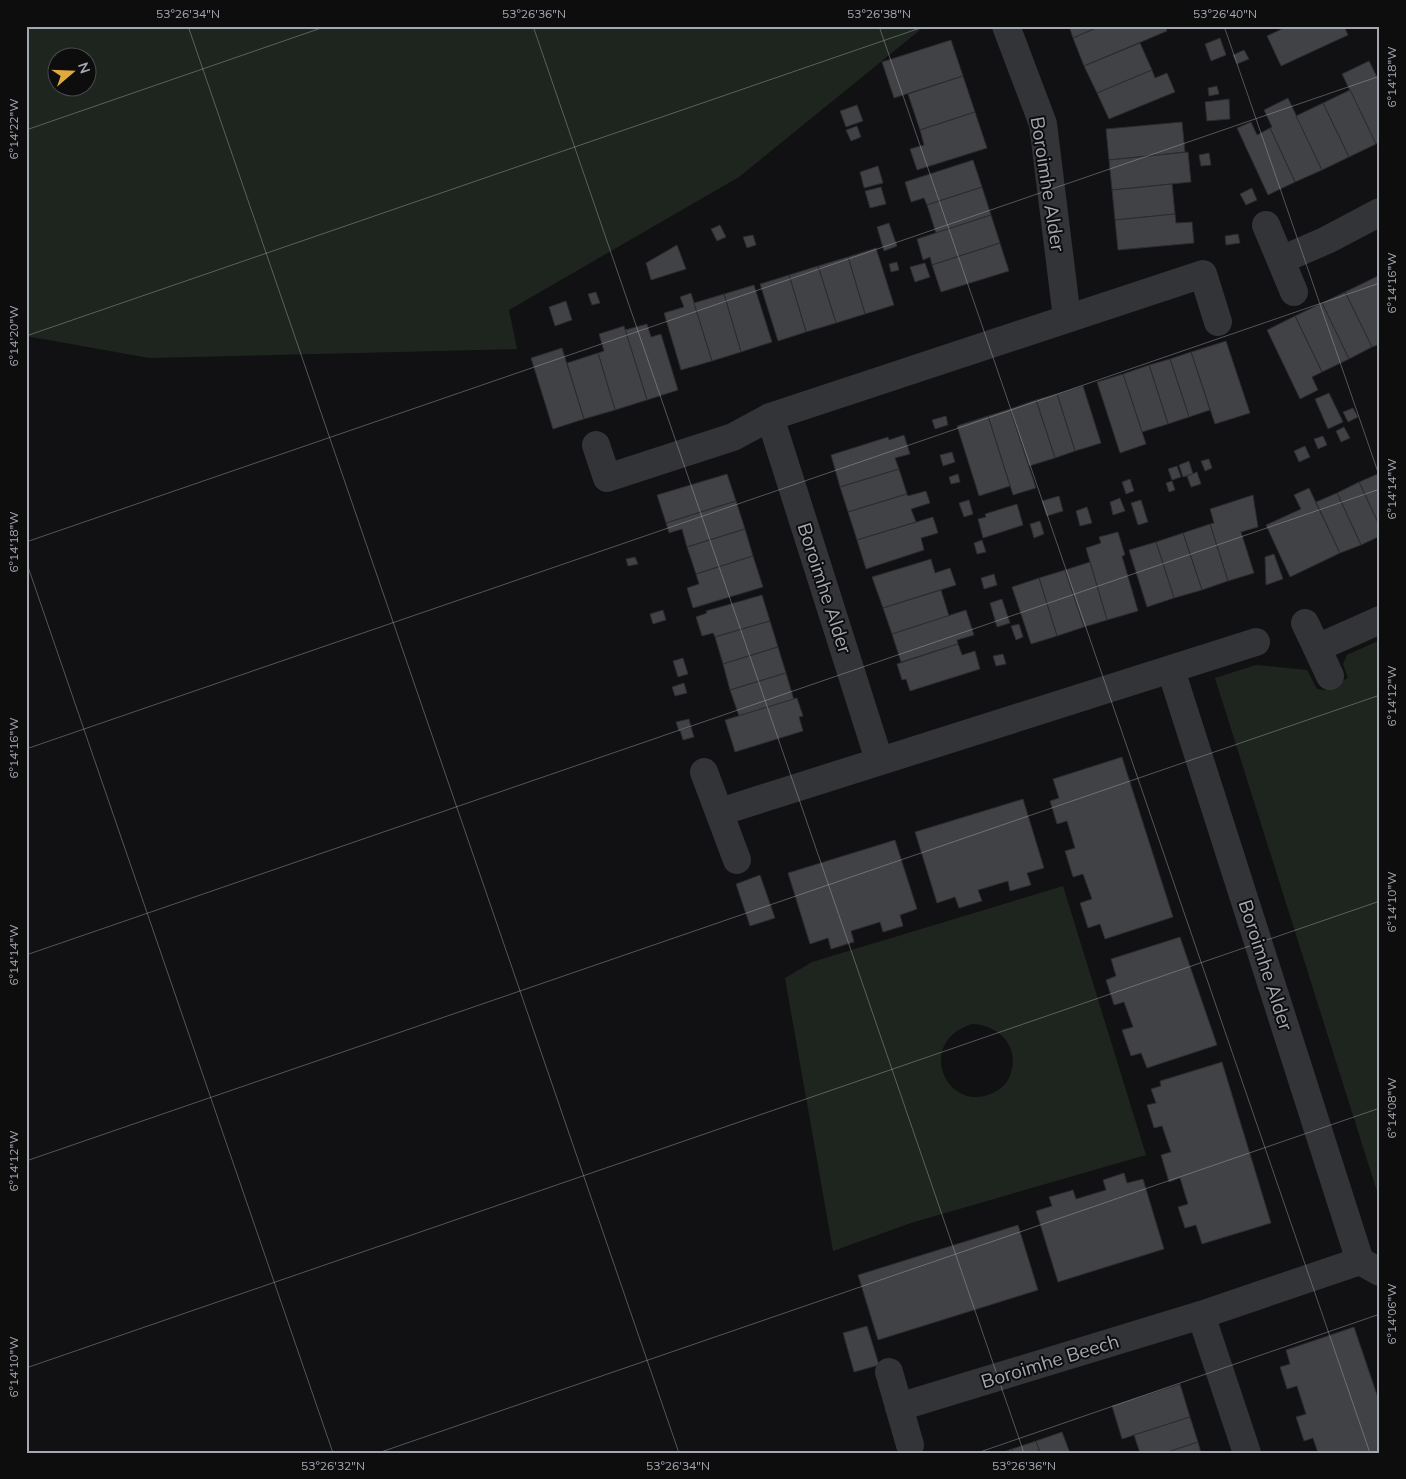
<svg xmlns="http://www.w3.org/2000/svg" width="1406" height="1479" viewBox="0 0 1406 1479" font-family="Mulish,sans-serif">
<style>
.green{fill:#1e251f;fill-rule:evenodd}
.building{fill:#414246;stroke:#2c2c2f}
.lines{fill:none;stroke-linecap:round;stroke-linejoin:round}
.minor{stroke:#333437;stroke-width:28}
.ticks{fill:none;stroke:#a4a8b2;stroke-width:1;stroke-opacity:0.45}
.labels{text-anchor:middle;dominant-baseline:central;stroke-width:4;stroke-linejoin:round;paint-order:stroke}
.street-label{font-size:19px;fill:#a4a8b2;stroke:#0d0d0e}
.neatline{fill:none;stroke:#a4a8b2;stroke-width:2}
.ticks-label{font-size:12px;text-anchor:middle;fill:#a4a8b2}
</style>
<rect width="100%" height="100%" fill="#111113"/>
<!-- green -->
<g class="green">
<path d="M26,26H925L739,177L509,310L517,349L149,358L26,336ZM58,58H88V88H58Z"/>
<polygon points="1380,640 1380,1201 1215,678 1256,665 1307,670 1317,689 1325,690 1348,678 1343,664 1347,655"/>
<path d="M1063,886L1146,1155L911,1223L833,1251L785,978L812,962ZM972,1024C1001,1025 1022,1049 1009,1078C1006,1085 999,1090 993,1093C947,1115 914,1042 972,1024Z"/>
</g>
<!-- building -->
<g class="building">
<polygon points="1069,26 1101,26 1073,38"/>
<polygon points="1101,26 1165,26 1167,31 1084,66 1073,38"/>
<polygon points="1288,26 1344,26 1348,35 1281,66 1267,36"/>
<polygon points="1220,38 1226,55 1211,61 1205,44"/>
<polygon points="951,40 963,76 894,98 882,62"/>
<polygon points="1140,43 1152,70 1097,93 1084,66"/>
<polygon points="1244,50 1249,59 1237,64 1233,55"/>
<polygon points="1369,61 1377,77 1380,76 1380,142 1376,144 1342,74"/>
<polygon points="1152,70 1155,78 1167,73 1175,92 1109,119 1097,93"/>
<polygon points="963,76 975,112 920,130 908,94"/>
<polygon points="1217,86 1219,94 1209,96 1208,88"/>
<polygon points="1350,90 1376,144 1349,157 1323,103"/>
<polygon points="1288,98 1322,170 1295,182 1270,128 1272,127 1264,110"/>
<polygon points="1229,99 1230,119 1207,121 1205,102"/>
<polygon points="1323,103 1349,157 1322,170 1296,116"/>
<polygon points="857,105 863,121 846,127 840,111"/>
<polygon points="975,112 987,148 917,170 910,149 924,145 920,130"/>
<polygon points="1182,122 1185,152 1109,160 1106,129"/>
<polygon points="1251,122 1257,135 1270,128 1295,182 1268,195 1237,128"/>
<polygon points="857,126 861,137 851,141 846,130"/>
<polygon points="1188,152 1191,182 1112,190 1109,160"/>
<polygon points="1209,153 1211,165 1201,166 1199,155"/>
<polygon points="973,160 982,187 927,205 924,198 911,202 905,182"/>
<polygon points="878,166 883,183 864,188 860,172"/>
<polygon points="1172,184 1175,214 1115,220 1112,190"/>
<polygon points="881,187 886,204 870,208 865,191"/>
<polygon points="982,187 991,215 936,233 927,205"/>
<polygon points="1252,188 1257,200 1246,205 1240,194"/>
<polygon points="1175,214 1176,223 1192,222 1194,243 1118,250 1115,220"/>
<polygon points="991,215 1000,243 932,265 930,257 923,260 917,239"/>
<polygon points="889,223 897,246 884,251 877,227"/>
<polygon points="720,225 726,237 717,241 711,229"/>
<polygon points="1238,234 1240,243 1226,245 1225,236"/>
<polygon points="753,235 756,245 747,248 743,237"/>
<polygon points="1000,243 1009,271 941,292 932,265"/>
<polygon points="677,245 686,269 651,280 646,263"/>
<polygon points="876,248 894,305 865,314 848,257"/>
<polygon points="848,257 865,314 836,323 818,266"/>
<polygon points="897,262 899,270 891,272 889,264"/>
<polygon points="925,263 930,277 915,282 910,267"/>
<polygon points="818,266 836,323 806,332 789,275"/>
<polygon points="789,275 806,332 778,341 760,284"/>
<polygon points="1380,275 1380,344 1372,347 1345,292"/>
<polygon points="754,285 772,342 741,352 724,294"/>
<polygon points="596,292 600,303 592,305 588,294"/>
<polygon points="1345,292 1372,347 1349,359 1322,303"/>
<polygon points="691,293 712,361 681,370 664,313 684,307 680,297"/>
<polygon points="724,294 741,352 712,361 694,303"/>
<polygon points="566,301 572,320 555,326 549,307"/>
<polygon points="1322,303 1349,359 1322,372 1295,316"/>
<polygon points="1295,316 1322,372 1312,377 1318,390 1300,399 1267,330"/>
<polygon points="647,324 651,337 661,334 678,390 647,400 625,330"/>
<polygon points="624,326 647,400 615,410 598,353 604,351 599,334"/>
<polygon points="1226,341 1250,413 1215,424 1191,352"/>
<polygon points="562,348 584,419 553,429 531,358"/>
<polygon points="1191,352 1210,410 1189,417 1170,359"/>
<polygon points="598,353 615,410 584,419 567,363"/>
<polygon points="1170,359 1189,417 1168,424 1149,365"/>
<polygon points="1149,365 1168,424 1142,432 1123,374"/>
<polygon points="1123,374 1146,444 1120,453 1097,382"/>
<polygon points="1083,386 1101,443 1075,451 1057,394"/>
<polygon points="1329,393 1343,422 1328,429 1315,399"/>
<polygon points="1057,394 1075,451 1055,458 1036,400"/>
<polygon points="1036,400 1055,458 1029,466 1010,409"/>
<polygon points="1353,408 1358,417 1348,422 1343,412"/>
<polygon points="1010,409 1036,488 1013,495 988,416"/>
<polygon points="946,416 948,425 935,429 932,420"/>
<polygon points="988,416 1010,486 979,496 957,426"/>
<polygon points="1344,427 1350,438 1341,442 1336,431"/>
<polygon points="904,435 910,454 895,458 899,469 840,487 831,455 888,437 889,440"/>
<polygon points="1323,436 1327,445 1318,449 1314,439"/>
<polygon points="1305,446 1310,457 1299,462 1294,451"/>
<polygon points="952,452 955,462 943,466 940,455"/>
<polygon points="1209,459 1212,468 1205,471 1201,461"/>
<polygon points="1189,461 1193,474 1183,477 1179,465"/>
<polygon points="1177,466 1181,477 1172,480 1168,469"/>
<polygon points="899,469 907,494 848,512 840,487"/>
<polygon points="1197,472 1201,484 1191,487 1187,476"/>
<polygon points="1380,473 1380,527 1359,482"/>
<polygon points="727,474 736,501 666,523 657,495"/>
<polygon points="958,474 960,482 951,484 949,477"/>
<polygon points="1130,479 1134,491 1126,494 1122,482"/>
<polygon points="1172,481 1175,490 1169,492 1166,483"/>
<polygon points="1359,482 1380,527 1380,536 1361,545 1337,493"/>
<polygon points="1309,488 1340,553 1290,577 1266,525 1301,509 1294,495"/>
<polygon points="926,491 930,503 911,509 916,522 857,540 848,512 907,494 908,496"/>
<polygon points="1337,493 1361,545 1340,553 1316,502"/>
<polygon points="1253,495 1258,527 1241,532 1254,573 1228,581 1210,524 1214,523 1210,509"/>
<polygon points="1059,496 1063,511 1047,516 1042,501"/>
<polygon points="1120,498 1125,511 1113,515 1110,502"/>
<polygon points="969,500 973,514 964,517 959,503"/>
<polygon points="1141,500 1148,522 1138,525 1131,503"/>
<polygon points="736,501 745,529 687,547 682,529 669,533 666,523"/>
<polygon points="1017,504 1023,525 983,538 978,519 986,517 985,514"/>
<polygon points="1087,507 1092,523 1080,526 1076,511"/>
<polygon points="933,517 938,533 921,538 924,550 866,569 857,540"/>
<polygon points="1040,521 1044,534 1034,538 1030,524"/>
<polygon points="1210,524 1228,581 1202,590 1183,533"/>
<polygon points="745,529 753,556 696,574 687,547"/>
<polygon points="1118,532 1125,555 1122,556 1138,611 1107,620 1086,548 1101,543 1099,537"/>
<polygon points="1183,533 1202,590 1174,598 1156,542"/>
<polygon points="982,540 986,552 977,554 974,543"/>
<polygon points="1156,542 1174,598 1147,607 1129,550"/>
<polygon points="1274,554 1283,579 1266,585 1265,557"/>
<polygon points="753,556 763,587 693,608 687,588 699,584 696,574"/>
<polygon points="635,557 638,564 628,566 626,559"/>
<polygon points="931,559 935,573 950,568 956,585 883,608 872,577"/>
<polygon points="1090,562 1107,620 1084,627 1065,570"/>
<polygon points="1065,570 1084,627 1057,636 1039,578"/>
<polygon points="994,574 997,585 984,589 981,578"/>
<polygon points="1039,578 1057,636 1031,644 1012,587"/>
<polygon points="941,590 949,616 892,634 883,608"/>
<polygon points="762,595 770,621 715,637 713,633 702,636 696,617 707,613 706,611"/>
<polygon points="1002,599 1010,623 997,627 990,603"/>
<polygon points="663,610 666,620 653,624 650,614"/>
<polygon points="966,610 974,635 957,640 958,644 901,662 892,634"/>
<polygon points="770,621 778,647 723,664 715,637"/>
<polygon points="1019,624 1023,637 1016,640 1011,626"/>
<polygon points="958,644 962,655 975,651 980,669 910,691 906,679 902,680 897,664"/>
<polygon points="778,647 786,673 730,690 723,664"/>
<polygon points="1003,654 1006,664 996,666 993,656"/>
<polygon points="683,658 688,674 678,677 673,661"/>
<polygon points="786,673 794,700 739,716 730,690"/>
<polygon points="684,683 687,693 675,696 672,687"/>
<polygon points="797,698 803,716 799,717 803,731 735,752 725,720"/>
<polygon points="689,719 691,727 679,731 676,722"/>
<polygon points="691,727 694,737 683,740 680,730"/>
<polygon points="1122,757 1173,917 1105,939 1100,924 1088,928 1080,903 1092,899 1083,874 1073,877 1065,851 1075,848 1067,821 1057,824 1050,801 1059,798 1053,779"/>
<polygon points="1023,799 1044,868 1027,873 1031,885 1010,891 1008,881 978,890 982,901 959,908 955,897 937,903 915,832"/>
<polygon points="895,840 917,909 900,915 903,926 883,932 880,922 851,931 854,942 831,949 828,938 810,944 788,873"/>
<polygon points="760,875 775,918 750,926 736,884"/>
<polygon points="1180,937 1217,1045 1147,1068 1141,1053 1131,1056 1122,1030 1133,1027 1124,1002 1114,1005 1106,980 1116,976 1111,959"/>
<polygon points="1222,1062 1271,1223 1202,1244 1196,1225 1185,1228 1178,1207 1188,1204 1180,1178 1169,1182 1161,1155 1171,1152 1162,1126 1154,1128 1147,1105 1156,1103 1151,1089 1161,1086 1160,1081"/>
<polygon points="1124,1173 1127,1183 1143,1179 1164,1249 1058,1282 1036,1211 1052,1206 1049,1197 1073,1190 1076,1199 1106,1190 1103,1180"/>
<polygon points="1018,1225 1038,1290 878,1340 858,1275"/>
<polygon points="867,1326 879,1365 854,1372 843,1333"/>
<polygon points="1354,1327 1380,1404 1380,1453 1318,1453 1313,1438 1304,1441 1296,1417 1306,1414 1297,1386 1287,1389 1280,1367 1290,1364 1286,1350"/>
<polygon points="1180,1384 1190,1417 1122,1439 1112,1406"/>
<polygon points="1190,1417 1198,1442 1165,1453 1140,1453 1134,1435"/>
<polygon points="1062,1432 1070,1453 1040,1453 1036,1441"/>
<polygon points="1036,1441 1040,1453 1013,1453 1012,1449"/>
<polygon points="1198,1442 1201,1453 1165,1453"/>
<polygon points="1012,1449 1013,1453 1001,1453"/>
</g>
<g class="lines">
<!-- minor -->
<g class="minor">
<polyline points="1006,26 1043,124 1067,318"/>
<polyline points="1266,225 1294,292"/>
<polyline points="1281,260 1327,240 1380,212"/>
<polyline points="770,417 879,760"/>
<polyline points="596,445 607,478 733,437 770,417 1203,274 1218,322"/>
<polyline points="1305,623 1317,648 1380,620"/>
<polyline points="1317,648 1330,676"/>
<polyline points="1171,670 1360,1261"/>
<polyline points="704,772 737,860"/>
<polyline points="720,812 1256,642"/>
<polyline points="1201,1315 1247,1453"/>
<polyline points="889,1372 910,1445"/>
<polyline points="899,1407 1201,1315 1360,1261 1380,1272"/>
</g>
</g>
<!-- ticks -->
<path class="ticks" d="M188,26L679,1453M533,26L1024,1453M879,26L1370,1453M1224,26L1380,478M26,130L327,26M26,336L926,26M26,542L1380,76M26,561L333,1453M26,749L1380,283M26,955L1380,489M26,1161L1380,695M26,1368L1380,901M378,1453L1380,1108M977,1453L1380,1314"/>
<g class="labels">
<!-- street labels -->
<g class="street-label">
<text transform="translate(1048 184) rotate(81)">Boroimhe Alder</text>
<text transform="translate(825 588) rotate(72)">Boroimhe Alder</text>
<text transform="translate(1266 965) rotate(72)">Boroimhe Alder</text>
<text transform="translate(1050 1361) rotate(-17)">Boroimhe Beech</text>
</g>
</g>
<!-- border -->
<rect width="1406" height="1479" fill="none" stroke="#0d0d0e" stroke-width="55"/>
<!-- north arrow -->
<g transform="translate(72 72) rotate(71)"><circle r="24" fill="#0d0d0e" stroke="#494b50"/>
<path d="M0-4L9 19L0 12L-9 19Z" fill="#dfa93e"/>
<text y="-8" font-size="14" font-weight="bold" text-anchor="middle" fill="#a4a8b2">N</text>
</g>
<rect x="28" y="28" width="1350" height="1424" class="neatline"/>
<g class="ticks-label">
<text x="188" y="18">53°26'34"N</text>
<text x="534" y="18">53°26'36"N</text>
<text x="879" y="18">53°26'38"N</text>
<text x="1225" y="18">53°26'40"N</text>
<text transform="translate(1392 77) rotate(-90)" y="4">6°14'18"W</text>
<text transform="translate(14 129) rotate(-90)" y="4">6°14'22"W</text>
<text transform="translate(1392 283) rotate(-90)" y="4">6°14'16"W</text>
<text transform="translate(14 336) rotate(-90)" y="4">6°14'20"W</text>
<text transform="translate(1392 489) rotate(-90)" y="4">6°14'14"W</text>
<text transform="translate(14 542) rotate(-90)" y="4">6°14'18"W</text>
<text transform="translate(1392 696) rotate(-90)" y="4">6°14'12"W</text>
<text transform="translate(14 748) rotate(-90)" y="4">6°14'16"W</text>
<text transform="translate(1392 902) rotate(-90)" y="4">6°14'10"W</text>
<text transform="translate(14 955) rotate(-90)" y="4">6°14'14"W</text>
<text transform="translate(1392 1108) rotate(-90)" y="4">6°14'08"W</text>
<text transform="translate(14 1161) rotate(-90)" y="4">6°14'12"W</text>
<text transform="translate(1392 1314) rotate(-90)" y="4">6°14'06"W</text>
<text transform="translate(14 1367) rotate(-90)" y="4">6°14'10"W</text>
<text x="333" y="1470">53°26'32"N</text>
<text x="678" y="1470">53°26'34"N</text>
<text x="1024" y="1470">53°26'36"N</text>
</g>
</svg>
